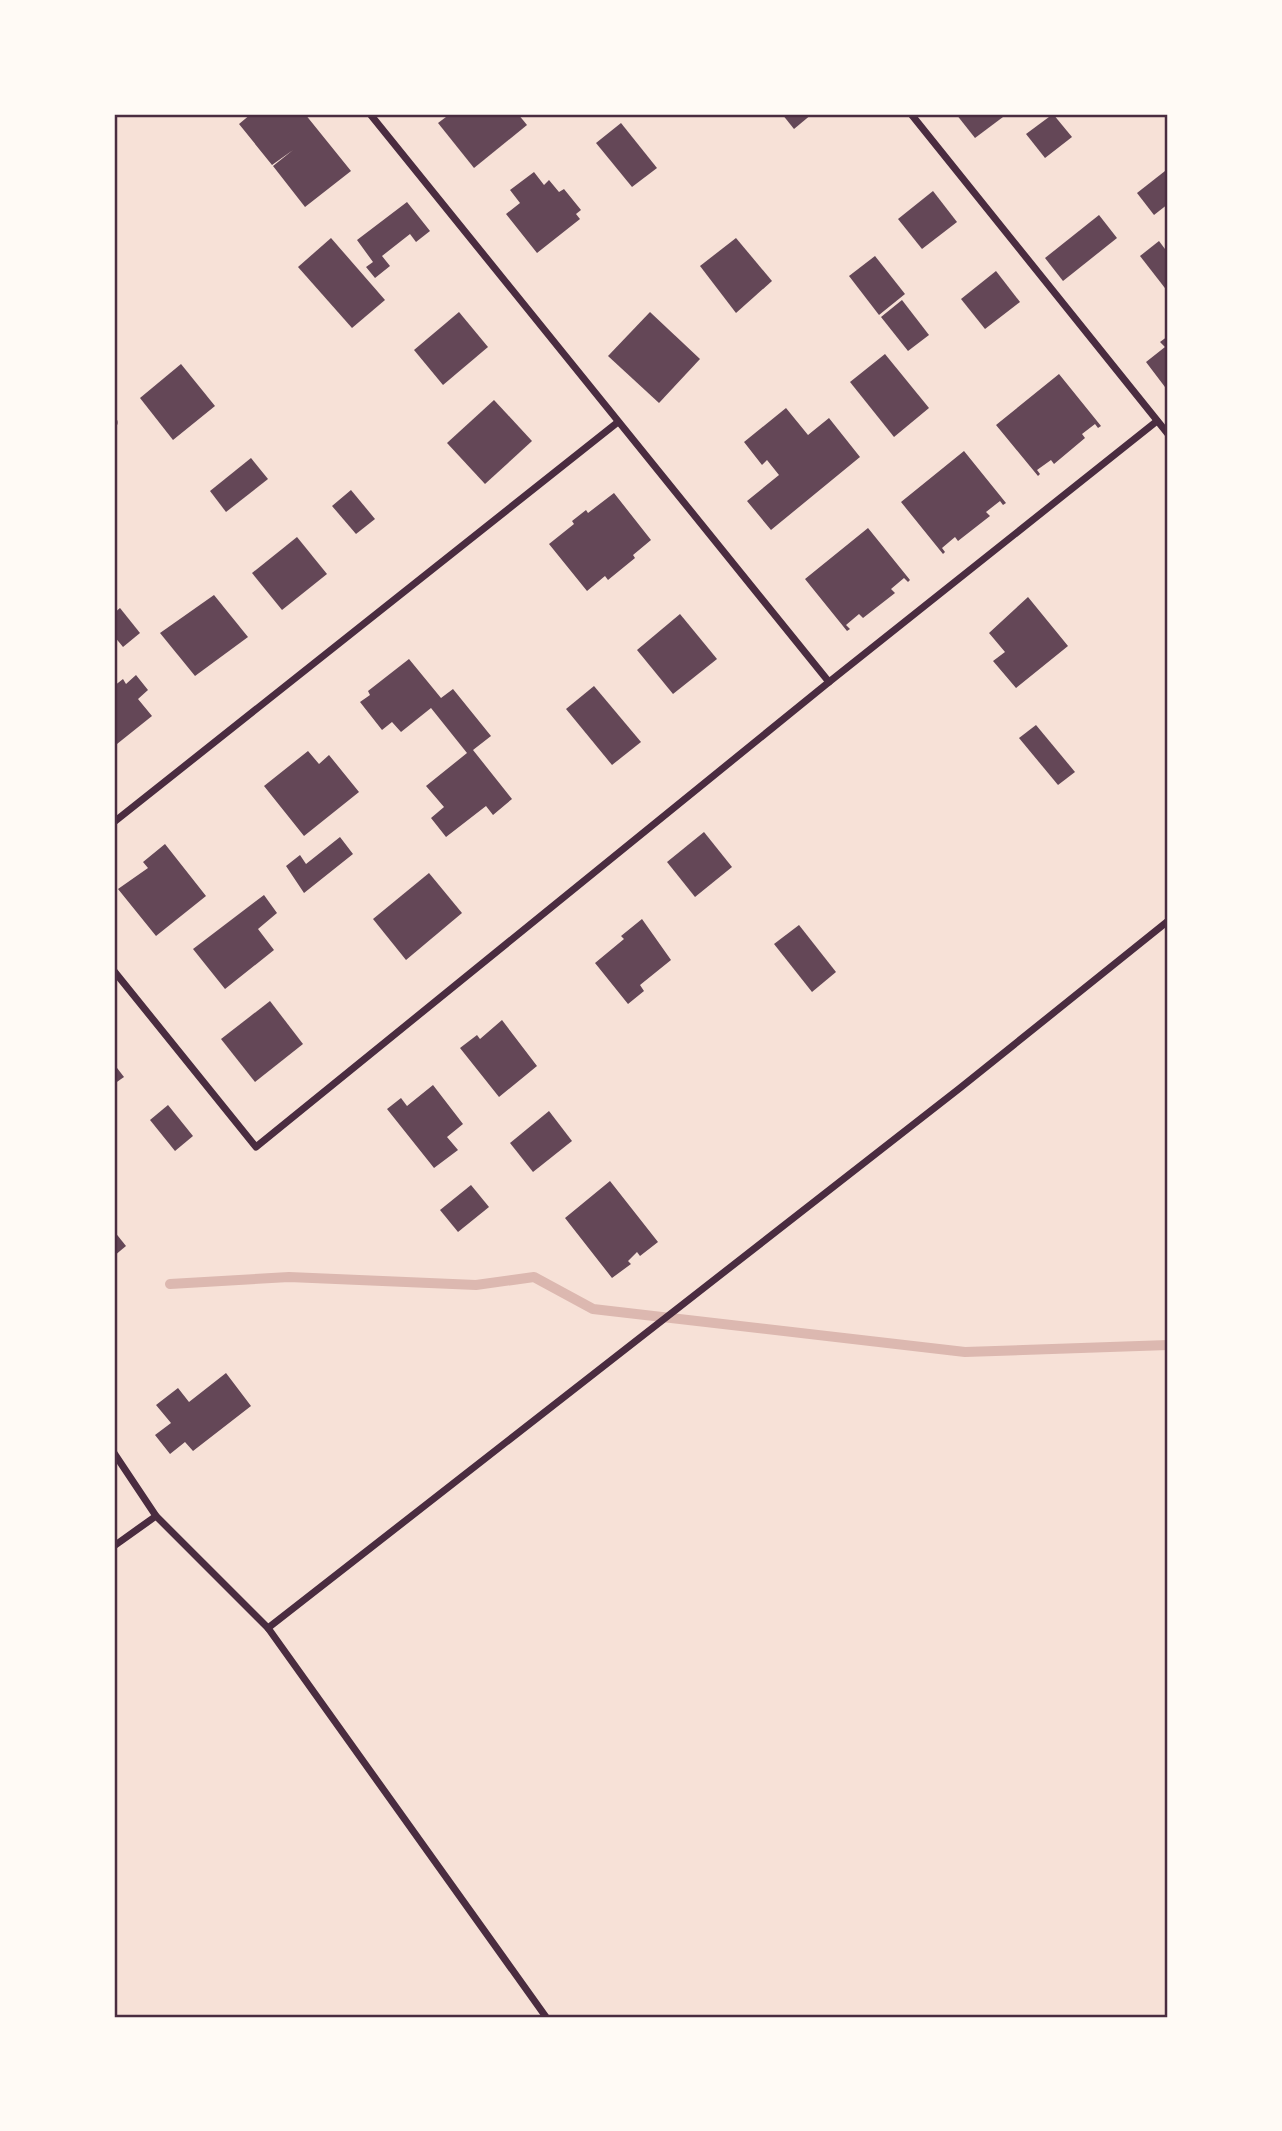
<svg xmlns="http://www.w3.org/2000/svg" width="1282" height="2131" viewBox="0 0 1282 2131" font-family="Manrope,sans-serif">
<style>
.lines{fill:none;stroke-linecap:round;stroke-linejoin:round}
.stream{stroke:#dcb8b0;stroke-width:10}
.building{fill:#644757}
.minor{stroke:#4a2c40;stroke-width:7}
.neatline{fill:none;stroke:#4a2c40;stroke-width:2.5}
</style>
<rect width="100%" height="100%" fill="#f7e1d7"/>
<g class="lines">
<!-- stream -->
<polyline class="stream" points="170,1284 289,1277 476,1285 534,1277 593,1309 965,1352 1168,1345"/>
</g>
<!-- building -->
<g class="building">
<polygon points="251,114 305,114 351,171 305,207 273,166 293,150 272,165 239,124"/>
<polygon points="450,114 518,114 527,125 474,168 438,123"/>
<polygon points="782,114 812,114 794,129"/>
<polygon points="956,114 1007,114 975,138"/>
<polygon points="1053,114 1072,137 1045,158 1026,134"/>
<polygon points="621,123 657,168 632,187 596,143"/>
<polygon points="1165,171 1168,176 1168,204 1154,215 1137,193"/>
<polygon points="534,172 544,185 549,180 559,192 564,189 581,210 576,214 580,219 537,253 506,214 520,203 510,190"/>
<polygon points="933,191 957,222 922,249 898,219"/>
<polygon points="407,202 430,231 416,242 410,234 382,256 390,266 375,278 366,267 373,262 357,240"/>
<polygon points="1099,215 1117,238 1063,281 1045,258"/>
<polygon points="331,238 385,300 352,328 298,267"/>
<polygon points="736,238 772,281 736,313 700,266"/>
<polygon points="1159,241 1168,253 1168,292 1140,256"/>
<polygon points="875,256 905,294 879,315 849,276"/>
<polygon points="996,271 1020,302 985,329 961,299"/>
<polygon points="902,300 929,335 908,351 881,317"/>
<polygon points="459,312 488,347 443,385 414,350"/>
<polygon points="650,312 700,359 659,403 608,356"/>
<polygon points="1168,336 1168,391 1146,362 1165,347 1160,342"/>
<polygon points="885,354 929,408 894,437 850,382"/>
<polygon points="181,364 215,406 173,440 140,398"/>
<polygon points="1059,374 1101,426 1098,428 1095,424 1082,434 1085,438 1054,464 1051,460 1037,470 1040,474 1038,476 996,425"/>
<polygon points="494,400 532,441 485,484 447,443"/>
<polygon points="786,408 808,435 829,418 860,457 771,530 747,501 779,475 767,460 762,465 744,442"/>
<polygon points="964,451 1006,503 1003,505 1000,501 986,512 990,516 958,541 955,537 942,548 945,552 943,554 901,502"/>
<polygon points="251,458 268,479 226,512 210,491"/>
<polygon points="351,490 375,519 356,534 332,506"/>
<polygon points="614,493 651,540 633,555 635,558 608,580 605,576 587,591 549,544 574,524 572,521 586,510 588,513"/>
<polygon points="868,528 910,580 908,582 904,578 891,589 895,593 863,618 859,614 846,625 850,629 847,631 805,579"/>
<polygon points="297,537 327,574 282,610 252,573"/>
<polygon points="214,595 248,637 195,676 160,633"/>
<polygon points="1028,597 1068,646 1016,688 993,661 1005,652 989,633"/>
<polygon points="120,608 140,633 123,647 114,636 114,613"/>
<polygon points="680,614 717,659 673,694 637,650"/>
<polygon points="409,659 441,698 453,689 491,736 473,750 512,799 493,815 486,806 446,837 431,818 444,807 426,786 467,753 431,708 401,732 392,722 382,730 360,702 370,695 368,691"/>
<polygon points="136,675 148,690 138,699 152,716 117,744 114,741 114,686 123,679 126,684"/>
<polygon points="594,686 641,742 612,765 566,709"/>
<polygon points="1036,725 1075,772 1058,785 1019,738"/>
<polygon points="308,751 319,764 329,755 359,792 304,836 264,786"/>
<polygon points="704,832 732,867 695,897 667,862"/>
<polygon points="340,837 353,854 304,893 286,866 300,855 306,864"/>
<polygon points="165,844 206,896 156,936 118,889 148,868 143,862"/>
<polygon points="429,873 462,913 406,960 373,919"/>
<polygon points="264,895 277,913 258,929 274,950 225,989 193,949"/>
<polygon points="642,919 671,960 640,985 644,991 628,1004 595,963 624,939 621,936"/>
<polygon points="799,925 836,972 812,992 774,944"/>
<polygon points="270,1001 303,1044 255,1082 221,1039"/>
<polygon points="502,1020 537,1066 499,1097 460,1048 477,1035 480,1039"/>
<polygon points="114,1064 124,1077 114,1084"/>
<polygon points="433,1085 463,1124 447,1137 458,1150 434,1168 387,1109 401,1098 407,1106"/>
<polygon points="168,1105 193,1136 175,1151 150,1120"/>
<polygon points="549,1111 572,1141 533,1172 510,1143"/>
<polygon points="610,1181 658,1242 640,1256 637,1252 628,1261 631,1264 612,1278 565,1218"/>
<polygon points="471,1185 489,1207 458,1232 440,1210"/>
<polygon points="114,1231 126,1246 114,1256"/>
<polygon points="226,1373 251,1406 193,1451 185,1442 170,1454 155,1435 171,1423 156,1405 178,1388 189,1402"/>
</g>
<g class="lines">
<!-- minor -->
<g class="minor">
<polyline points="370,114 829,682"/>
<polyline points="911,114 1168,434"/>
<polyline points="114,422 114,423"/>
<polyline points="114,822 618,422"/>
<polyline points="114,971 256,1147 829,682 1157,421"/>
<polyline points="114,1453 156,1516 268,1628 546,2017"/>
<polyline points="114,1546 156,1516"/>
<polyline points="268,1628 960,1088 1168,921"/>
</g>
</g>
<!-- border -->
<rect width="1282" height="2131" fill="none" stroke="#fffaf5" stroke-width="231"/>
<rect x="116" y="116" width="1050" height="1900" class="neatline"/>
</svg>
